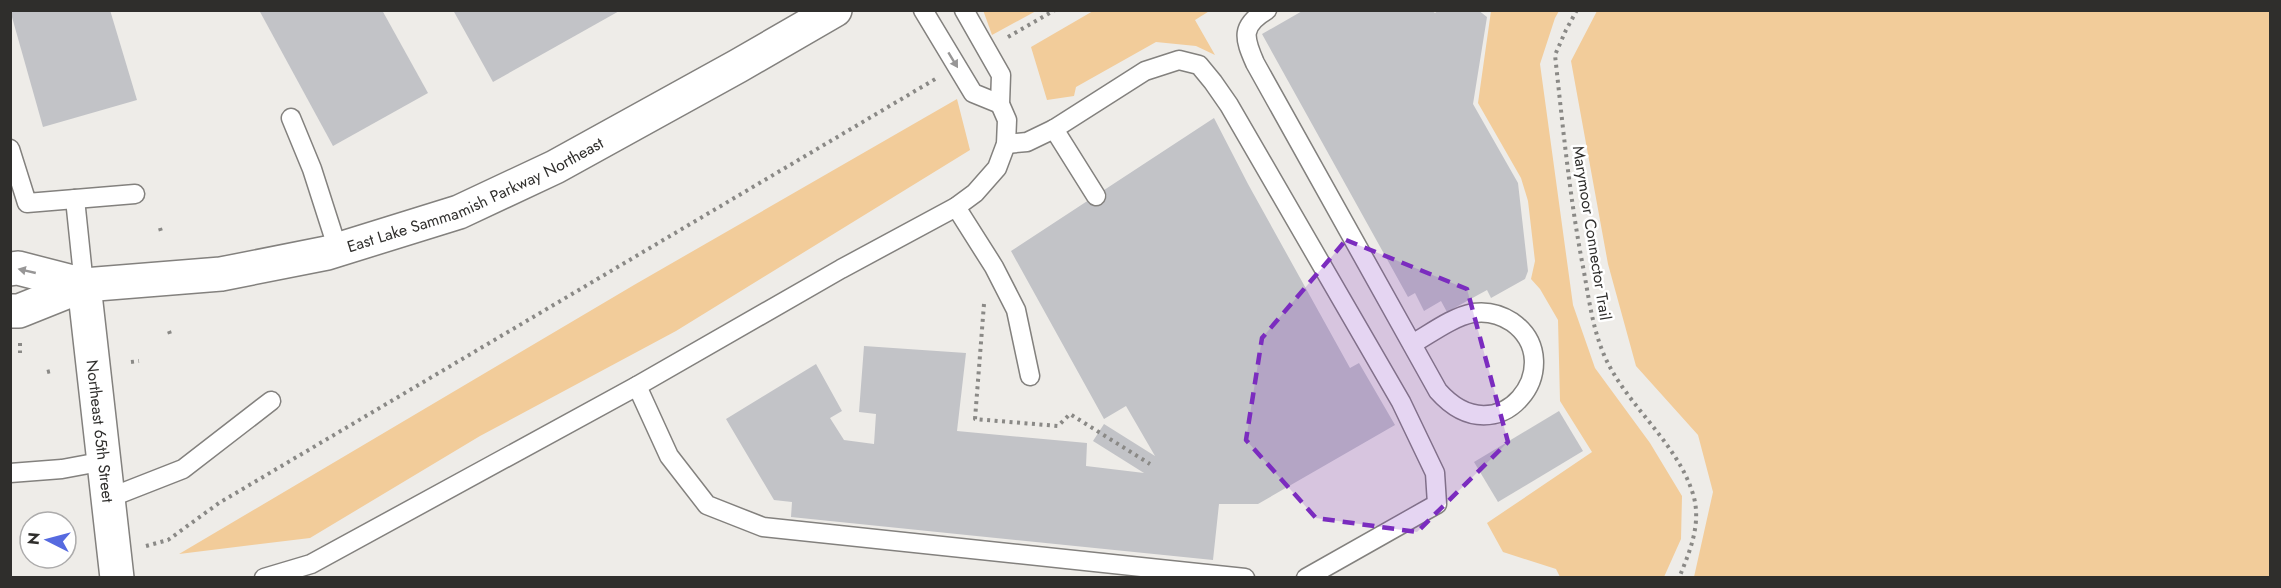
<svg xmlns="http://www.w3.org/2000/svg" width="2281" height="588" viewBox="0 0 2281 588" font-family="Jost,sans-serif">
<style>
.green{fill:#f2cc9a}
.building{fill:#c2c3c7}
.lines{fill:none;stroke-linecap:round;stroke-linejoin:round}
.lane-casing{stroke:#83817e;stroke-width:21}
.secondary-casing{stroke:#83817e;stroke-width:36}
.path{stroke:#8a8986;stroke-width:4;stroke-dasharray:3 4.5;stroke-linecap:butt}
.lane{stroke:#fff;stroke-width:18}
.secondary{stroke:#fff;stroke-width:33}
.oneway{fill:#979696}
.marked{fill:#7b2cbf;fill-opacity:0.2;stroke:#7b2cbf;stroke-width:4.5;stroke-dasharray:12 8;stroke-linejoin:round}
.labels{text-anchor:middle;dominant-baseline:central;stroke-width:5;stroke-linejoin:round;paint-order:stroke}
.street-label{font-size:16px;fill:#2f2e2c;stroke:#fff}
</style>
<rect width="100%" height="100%" fill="#eeece8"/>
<!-- green -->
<g class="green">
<polygon points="983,10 1036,10 1036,11 992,35"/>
<polygon points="1211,10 1195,20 1215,55 1196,46 1156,42 1076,87 1074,96 1047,100 1031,47 1093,11"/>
<polygon points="1491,11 1559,11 1555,18 1540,64 1573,305 1595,368 1650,443 1682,496 1681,539 1664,577 1560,577 1556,569 1503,552 1487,523 1592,452 1560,401 1558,320 1540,289 1531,279 1535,261 1528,201 1521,178 1478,103"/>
<polygon points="1597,11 2270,11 2270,577 1694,577 1713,492 1698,435 1636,366 1608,264 1571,61"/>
<polygon points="957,99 970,150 676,331 480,436 310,538 179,554 634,285"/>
</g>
<!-- building -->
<g class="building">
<polygon points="10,10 110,10 137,100 43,127"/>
<polygon points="259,10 382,10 428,93 333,146"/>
<polygon points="453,10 621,10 493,82"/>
<polygon points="1304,10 1431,10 1435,13 1439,10 1478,10 1487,17 1473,104 1518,183 1528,271 1525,279 1491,298 1487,290 1447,312 1441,301 1424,311 1415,293 1408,297 1262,34"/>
<polygon points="1214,118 1248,184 1350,368 1359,363 1395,425 1258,504 1219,504 1213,560 791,517 792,502 774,500 726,419 816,364 842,411 830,418 844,440 874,444 876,414 859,412 864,346 966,353 957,431 1087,443 1086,466 1144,473 1093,441 1104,424 1155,456 1126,406 1104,419 1011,251"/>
<polygon points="1559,411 1583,451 1498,502 1474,462"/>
</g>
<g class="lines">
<!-- lane casing -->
<g class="lane-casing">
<g id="lane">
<polyline points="923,10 973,93 1000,104"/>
<path d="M1267,10C1240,26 1244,38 1255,63L1438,391C1499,460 1571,364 1512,322C1500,314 1487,311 1473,313C1452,317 1430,334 1412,344"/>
<polyline points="291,118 312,169 338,250"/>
<polyline points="1054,129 1096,196"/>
<polyline points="1006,144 1027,142 1054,129 1145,71 1179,60 1199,65 1213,82 1229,105 1401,402 1435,473 1437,504 1306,578"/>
<polyline points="10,149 27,203 135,194"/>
<polyline points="75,199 84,285"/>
<polyline points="956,207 994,267 1016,310 1030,376"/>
<polyline points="637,386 669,456 707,505 763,527 1245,578"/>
<polyline points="10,473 62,469 105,461"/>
<polyline points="109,498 183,469 271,401"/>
<polyline points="264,578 311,564 637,386 841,269 956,207 975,193 997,168 1006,144 1007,120 1000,104 1001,75 964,10"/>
</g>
</g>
<!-- secondary casing -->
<g class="secondary-casing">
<g id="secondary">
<polyline points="10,269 18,268 84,285"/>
<path id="s1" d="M84,285L117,578"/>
<path id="s2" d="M10,311H19L84,285L221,274L327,253L459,212L555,167L738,66L835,10"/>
</g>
</g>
<!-- path -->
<g class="path">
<path d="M1577,10L1566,30L1555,55C1563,128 1570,201 1584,272C1590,305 1594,339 1611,369C1635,412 1678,446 1693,494C1702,523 1690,551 1679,578"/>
<polyline points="1008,37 1055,10"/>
<polyline points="160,228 162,235"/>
<polyline points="984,304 975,419 1058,426 1070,414 1150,464"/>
<polyline points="169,331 170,334"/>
<polyline points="20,343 20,353"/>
<polyline points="131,362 139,361"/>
<polyline points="47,372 51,371"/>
<polyline points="146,546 168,540 219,503 937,78"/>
</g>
<!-- lane -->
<use href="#lane" class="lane"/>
<!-- secondary -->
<use href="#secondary" class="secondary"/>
</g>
<!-- one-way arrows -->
<defs><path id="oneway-solid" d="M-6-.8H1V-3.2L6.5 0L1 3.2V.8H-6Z" transform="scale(1.5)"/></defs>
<g class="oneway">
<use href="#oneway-solid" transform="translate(953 60) rotate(59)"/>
<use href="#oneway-solid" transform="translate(27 271) rotate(-167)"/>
</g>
<!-- marked area -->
<path class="marked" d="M1346,240L1467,289L1508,442L1417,532L1316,518L1246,440L1262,338Z"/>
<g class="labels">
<!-- street labels -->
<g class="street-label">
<text stroke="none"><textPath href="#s2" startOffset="484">East Lake Sammamish Parkway Northeast</textPath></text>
<text transform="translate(1592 233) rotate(81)">Marymoor Connector Trail</text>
<text stroke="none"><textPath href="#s1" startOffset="147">Northeast 65th Street</textPath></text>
</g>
</g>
<!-- border -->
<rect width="2281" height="588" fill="none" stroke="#2f2e2c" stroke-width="24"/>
<!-- north arrow -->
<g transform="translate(48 540) rotate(276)"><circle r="28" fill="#ffffff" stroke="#acabab" stroke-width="1.5"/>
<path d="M0-4.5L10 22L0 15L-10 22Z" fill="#566ae0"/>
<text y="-9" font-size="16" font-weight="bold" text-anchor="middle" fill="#2f2e2c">N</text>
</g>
</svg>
